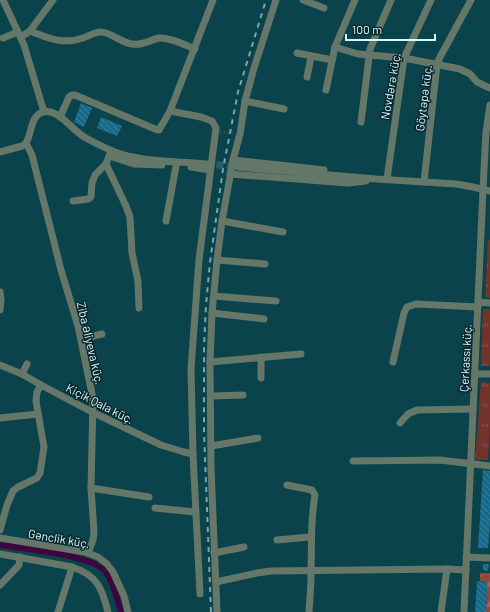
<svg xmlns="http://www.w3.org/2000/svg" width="490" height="612" viewBox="0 0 490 612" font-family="Barlow,sans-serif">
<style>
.grass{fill:url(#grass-tufts)}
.forest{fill:url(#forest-firs)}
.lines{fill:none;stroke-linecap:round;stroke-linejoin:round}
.canal{stroke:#3f053e;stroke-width:6}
.building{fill:url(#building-back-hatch)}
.minor-tunnel{stroke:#295e66;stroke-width:7;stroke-dasharray:7 3.5;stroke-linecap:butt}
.minor{stroke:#657768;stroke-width:7}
.rail{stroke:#7aa6ad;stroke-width:2;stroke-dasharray:5 5;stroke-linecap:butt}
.path-bridge{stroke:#53848b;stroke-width:1;stroke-dasharray:1 3;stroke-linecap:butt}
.labels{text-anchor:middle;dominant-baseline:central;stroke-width:3;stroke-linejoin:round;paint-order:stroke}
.street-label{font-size:12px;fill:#d8f9ff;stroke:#0a272c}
</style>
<defs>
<pattern id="grass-tufts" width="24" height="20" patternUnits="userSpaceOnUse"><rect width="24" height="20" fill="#72332b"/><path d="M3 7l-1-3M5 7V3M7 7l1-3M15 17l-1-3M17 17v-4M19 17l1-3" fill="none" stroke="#85514b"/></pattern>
<pattern id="forest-firs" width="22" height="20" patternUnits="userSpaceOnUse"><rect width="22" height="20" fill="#97463b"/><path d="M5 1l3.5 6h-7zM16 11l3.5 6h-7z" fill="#a56158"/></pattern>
<pattern id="building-back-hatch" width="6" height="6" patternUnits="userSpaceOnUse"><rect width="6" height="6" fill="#186a8a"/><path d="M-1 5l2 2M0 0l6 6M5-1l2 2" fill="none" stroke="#39809c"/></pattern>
</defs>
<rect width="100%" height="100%" fill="#0a434b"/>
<!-- grass -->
<g class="grass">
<polygon points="488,240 490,240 490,298 485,297"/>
<polygon points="483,309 490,309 490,366 481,366"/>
<polygon points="481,382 490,383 490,423 488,460 475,460"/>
</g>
<!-- forest -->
<polygon class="forest" points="480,573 490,573 490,612 486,612 487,582 480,581"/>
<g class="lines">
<!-- canal -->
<path class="canal" d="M0,545C23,549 93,555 106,572C114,584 117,598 121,612"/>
</g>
<!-- building -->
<g class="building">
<polygon points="81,103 92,108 84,127 74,122"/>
<polygon points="101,117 122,126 117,136 97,128"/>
<polygon points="483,470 490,471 490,523 488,548 478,548"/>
<polygon points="483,564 489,564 488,571 483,570"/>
<polygon points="477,581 487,582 486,612 475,612"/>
</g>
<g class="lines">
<!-- minor-tunnel -->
<polyline class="minor-tunnel" points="206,164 238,167"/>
<!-- minor -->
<g class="minor">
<polyline points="3,0 24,45 44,112"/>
<polyline points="303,0 324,8"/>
<path d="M30,31C48,38 63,45 83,38C89,36 94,32 101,32C110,32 122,43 132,44C142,46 150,40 159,38C170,37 185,45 195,49"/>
<polyline points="21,37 30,31 53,0"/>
<polyline points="3,38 18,32"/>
<polyline points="335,47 358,54 404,58 460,69 470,74 477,82 490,88"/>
<polyline points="297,53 332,60"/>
<polyline points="307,77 311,57"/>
<polyline points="326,90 335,47 355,0"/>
<polyline points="245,101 284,109"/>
<polyline points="170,111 201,117 212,121 216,128 199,260 191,369 193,454 200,594"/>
<polyline points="60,117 69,97 72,95 75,95 155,129 159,130 170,111 213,0"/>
<polyline points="361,122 370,49 391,0"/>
<polyline points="26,143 32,155 61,270 78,326 93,399 91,488 94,532 93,540 88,553"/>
<polyline points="111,151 106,164 126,206 130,217 132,253 138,281 139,308"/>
<path d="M0,152L22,146L26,143C32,134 30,116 43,112C59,108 72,131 86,138C101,146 116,154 133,157C157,163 182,161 206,164"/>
<polyline points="109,156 134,164 162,165"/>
<polyline points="233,160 324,170"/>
<polyline points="191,167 210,170"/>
<polyline points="238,167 376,179 456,184 473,187 490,191"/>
<polyline points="230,174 348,183 366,181"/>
<polyline points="387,179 404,58 431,0"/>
<polyline points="424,182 437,64 440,57 471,0"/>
<polyline points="73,201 88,199 91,197 92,183 95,175 106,164"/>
<polyline points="166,221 176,166"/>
<polyline points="222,221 283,232"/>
<polyline points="217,260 265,264"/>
<polyline points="0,292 1,300 0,310"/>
<polyline points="214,296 276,301"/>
<polyline points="478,302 490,303"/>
<polyline points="212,313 264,319"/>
<polyline points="81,339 102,334"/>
<polyline points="210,362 301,354"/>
<polyline points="393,362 404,313 407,307 416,304 478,307"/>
<polyline points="0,365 22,374 41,385 92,412 161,445 184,452 193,454"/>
<polyline points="22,374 27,364"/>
<polyline points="475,374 490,374"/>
<polyline points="261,378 261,357"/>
<polyline points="211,396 243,395"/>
<polyline points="0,418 38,414"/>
<polyline points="400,423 408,414 417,410 473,409"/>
<polyline points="211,446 258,438"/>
<polyline points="353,461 440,460 490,466"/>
<path d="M287,485L312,490L315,495C310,523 312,544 311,572C311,585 310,599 309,612"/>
<polyline points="91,488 149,497"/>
<polyline points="155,508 195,512"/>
<polyline points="0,530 7,505 13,491 18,487 37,478 40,473 44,447 36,401 37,392 41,385"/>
<polyline points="0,538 85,552 98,557 107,564 113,572 124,596 128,612"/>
<polyline points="277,540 310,537"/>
<polyline points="214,553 244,547"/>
<path d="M0,554L72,567C97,575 102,588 108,612"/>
<polyline points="466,557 490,558"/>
<polyline points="216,582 257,573 271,571 447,569 466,570"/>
<polyline points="0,585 19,565 20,557"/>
<polyline points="58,612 72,567"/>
<polyline points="217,612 211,468 210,362 212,313 217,260 222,221 233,160 240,134 245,101 254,68 276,0"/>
<polyline points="441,612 447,569"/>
<polyline points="464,612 483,189 486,132 490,105"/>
</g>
<!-- rail -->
<polyline class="rail" points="211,612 204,431 204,347 206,305 210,262 223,169 238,92 266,0"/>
<!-- path-bridge -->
<polyline class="path-bridge" points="220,131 236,135"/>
</g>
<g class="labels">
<!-- street labels -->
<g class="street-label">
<text transform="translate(390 86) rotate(-80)">Novdərə küç.</text>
<text transform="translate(423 98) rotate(-83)">Göytəpə küç.</text>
<text transform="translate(91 343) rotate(77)">Ziba Əliyeva küç.</text>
<text transform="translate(465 358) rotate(-87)">Çerkassı küç.</text>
<text transform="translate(100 403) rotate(27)">Kiçik Qala küç.</text>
<text transform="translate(59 538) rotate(10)">Gənclik küç.</text>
</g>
</g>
<!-- scale -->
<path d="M346 34v6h89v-6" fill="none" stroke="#d8f9ff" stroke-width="2"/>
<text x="352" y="34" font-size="12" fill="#d8f9ff" stroke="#0a272c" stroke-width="3" paint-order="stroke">100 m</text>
</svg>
